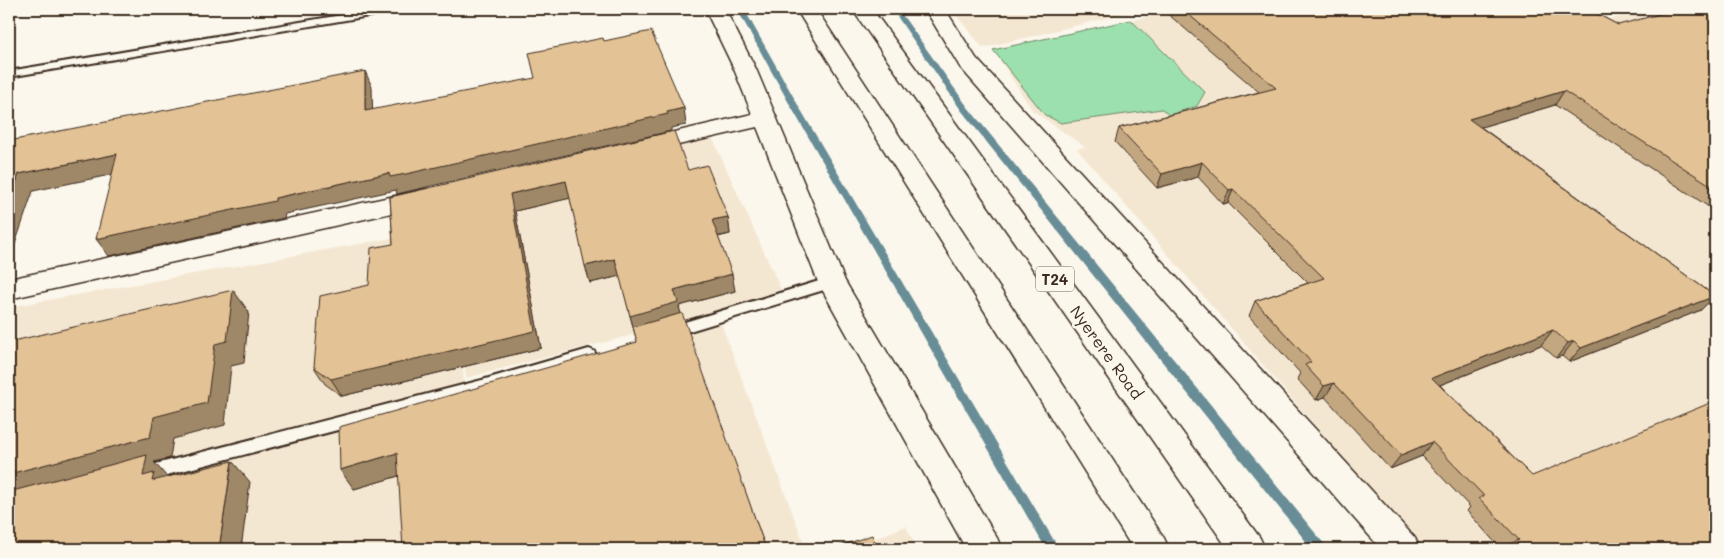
<svg xmlns="http://www.w3.org/2000/svg" width="1724" height="558" viewBox="0 0 1724 558" font-family="Mali,sans-serif">
<style>
.built{fill:#f4e7d2}
.green{fill:#9ce1ad;stroke:#6c8666}
.lines{fill:none;stroke-linecap:round;stroke-linejoin:round}
.stream{fill:#688d97;fill-rule:evenodd}
.service-casing{stroke:#3b2a1e;stroke-width:4}
.minor-casing{stroke:#3b2a1e;stroke-width:3}
.trunk-casing{stroke:#3b2a1e;stroke-width:3}
.service{fill:#fbf7ec;fill-rule:evenodd}
.minor{fill:#fbf7ec;fill-rule:evenodd}
.trunk{fill:#fbf7ec;fill-rule:evenodd}
.wall{fill:#c3a780;stroke:#3b2a1e}
.shaded-wall{fill:#9f8868;stroke:#3b2a1e}
.building{fill:#e3c295;stroke:#3b2a1e}
.labels{text-anchor:middle;dominant-baseline:central;stroke-width:5;stroke-linejoin:round;paint-order:stroke}
.shield{fill:#fbf7ec;stroke:#75685c;stroke-width:1}
.shield-label{font-size:15px;font-weight:bold;fill:#3b2a1e}
.street-label{font-size:16px;fill:#3b2a1e;stroke:#fbf7ec}
</style>
<rect width="100%" height="100%" fill="#fbf7ec"/>
<filter id="ink" filterUnits="userSpaceOnUse"><feTurbulence type="fractalNoise" baseFrequency=".02" numOctaves="2"/><feDisplacementMap in="SourceGraphic" scale="10" xChannelSelector="R" yChannelSelector="G"/><feConvolveMatrix kernelMatrix="1 2 1 2 8 2 1 2 1" color-interpolation-filters="sRGB"/></filter>
<g filter="url(#ink)">
<!-- built -->
<g class="built">
<polygon points="951,9 1145,9 983,48"/>
<polygon points="1184,9 1560,9 1589,25 1649,9 1715,9 1715,549 1421,549 1077,149 1085,147 1032,110 993,49"/>
<polygon points="712,137 784,296 466,378 454,243 398,212"/>
<polygon points="392,238 401,258 454,247 464,384 430,395 9,505 9,307"/>
<polygon points="721,323 806,549 9,549 9,516"/>
<polygon points="906,526 917,549 849,549"/>
</g>
<!-- green -->
<polygon class="green" points="1131,20 1205,92 1197,106 1169,115 1162,109 1061,123 1045,115 993,50"/>
<g class="lines">
<!-- stream -->
<g class="stream">
<polygon points="737,9 744,9 798,105 1059,549 1046,549 790,105"/>
<polygon points="892,9 898,9 967,106 1325,545 1326,549 1312,549 961,110"/>
</g>
<!-- service casing -->
<g class="service-casing">
<g id="service">
<polygon points="377,9 398,9 393,12 9,77 9,71"/>
<polygon points="832,277 837,278 839,282 837,286 670,337 665,336 663,332 665,328"/>
<polygon points="589,349 594,351 596,355 594,359 482,392 144,481 138,479 136,474 138,469 144,467 482,380"/>
</g>
</g>
<!-- minor casing -->
<g class="minor-casing">
<g id="minor">
<polygon points="705,9 725,9 756,69 845,281 997,538 1002,549 966,549 818,282 757,127 639,154 631,152 627,147 631,142 752,114 734,69"/>
<polygon points="925,9 945,9 976,58 1415,538 1420,549 1381,549 960,67"/>
<polygon points="427,189 436,191 440,197 436,203 9,299 9,279"/>
</g>
</g>
<!-- trunk casing -->
<g class="trunk-casing">
<g id="trunk">
<polygon points="796,9 816,9 1164,538 1169,549 1133,549"/>
<polygon points="852,9 872,9 1260,538 1265,549 1228,549"/>
</g>
</g>
<!-- service -->
<use href="#service" class="service"/>
<!-- minor -->
<use href="#minor" class="minor"/>
<!-- trunk -->
<use href="#trunk" class="trunk"/>
</g>
<!-- wall -->
<g class="wall">
<polygon points="1085,9 1122,9 1091,15"/>
<polygon points="1162,9 1588,9 1618,25 1715,9 1715,211 1555,105 1481,127 1715,296 1701,310 1569,362 1562,356 1556,358 1541,345 1440,385 1532,476 1715,549 1500,548 1467,511 1470,507 1422,456 1390,469 1325,397 1316,400 1297,379 1300,373 1249,316 1255,301 1308,283 1228,203 1223,204 1198,177 1157,188 1115,142 1119,128 1259,92"/>
<polygon points="688,170 728,217 730,234 718,237 735,291 679,306 680,313 766,549 398,476 354,489 637,342 620,276 590,283 570,198 515,211 541,348 342,396 325,384 314,367 369,285 393,244 390,197"/>
</g>
<!-- shaded-wall -->
<g class="shaded-wall">
<polygon points="1093,9 1122,9 1091,15"/>
<polygon points="365,71 372,87 373,128 365,111"/>
<polygon points="1564,91 1555,105 1461,133 1469,119"/>
<polygon points="684,108 686,125 671,128 671,131 414,190 397,194 396,190 285,214 284,218 109,256 96,239 275,198"/>
<polygon points="117,154 129,171 33,191 9,262 9,202 19,174"/>
<polygon points="1202,162 1198,177 1157,188 1162,174"/>
<polygon points="566,181 571,198 515,211 541,348 342,396 331,379 510,194"/>
<polygon points="1233,189 1228,203 1223,204 1229,190"/>
<polygon points="728,217 730,234 715,237 712,220"/>
<polygon points="615,259 620,276 590,283 585,266"/>
<polygon points="732,274 735,291 679,306 682,319 635,333 630,316 674,290"/>
<polygon points="233,290 249,312 244,363 231,366 225,425 173,439 170,458 154,462 167,477 166,486 9,502 9,474 154,417"/>
<polygon points="1715,296 1701,310 1569,362 1581,348"/>
<polygon points="1553,330 1541,345 1422,392 1432,378"/>
<polygon points="1574,341 1562,356 1556,358 1568,343"/>
<polygon points="1334,383 1325,397 1316,400 1324,386"/>
<polygon points="1432,442 1422,456 1390,469 1401,455"/>
<polygon points="397,453 409,473 354,489 340,470"/>
<polygon points="232,461 250,482 241,549 219,549"/>
</g>
<!-- building -->
<g class="building">
<polygon points="1182,9 1588,9 1618,25 1679,9 1715,9 1715,188 1564,91 1469,119 1715,296 1581,348 1574,341 1568,343 1553,330 1432,378 1532,476 1715,401 1715,549 1497,549 1519,540 1479,498 1484,496 1432,442 1401,455 1334,383 1324,386 1305,365 1311,362 1255,301 1324,278 1233,189 1229,190 1202,162 1162,174 1119,128 1276,88"/>
<polygon points="651,31 684,108 667,112 668,114 406,174 390,177 389,173 275,198 275,201 96,239 117,154 19,174 9,202 9,141 365,71 365,111 535,78 529,53 603,38 604,41"/>
<polygon points="674,131 688,170 707,165 728,217 712,220 732,274 674,290 678,302 630,316 615,259 585,266 566,181 510,194 535,331 331,379 314,367 320,296 369,285 371,248 393,244 390,197"/>
<polygon points="233,290 227,341 215,344 207,403 154,417 150,437 9,474 9,342"/>
<polygon points="682,313 766,549 403,549 397,453 340,470 339,427 637,342 633,327"/>
<polygon points="147,455 143,476 154,473 152,481 232,461 219,549 9,549 9,492"/>
<polygon points="872,535 878,549 832,549"/>
</g>
</g>
<g class="labels">
<!-- shield labels -->
<rect class="shield" x="1036" y="266.5" width="38" height="25" rx="4"/>
<g class="shield-label">
<text x="1055" y="279">T24</text>
</g>
<!-- street labels -->
<g class="street-label">
<text transform="translate(1107 352) rotate(54)">Nyerere Road</text>
</g>
</g>
<!-- margin -->
<rect width="1724" height="558" fill="none" stroke="#fbf7ec" stroke-width="30"/>
<rect x="15" y="15" width="1694" height="528" fill="none" stroke="#3b2a1e" stroke-width="2" filter="url(#ink)"/>
</svg>
